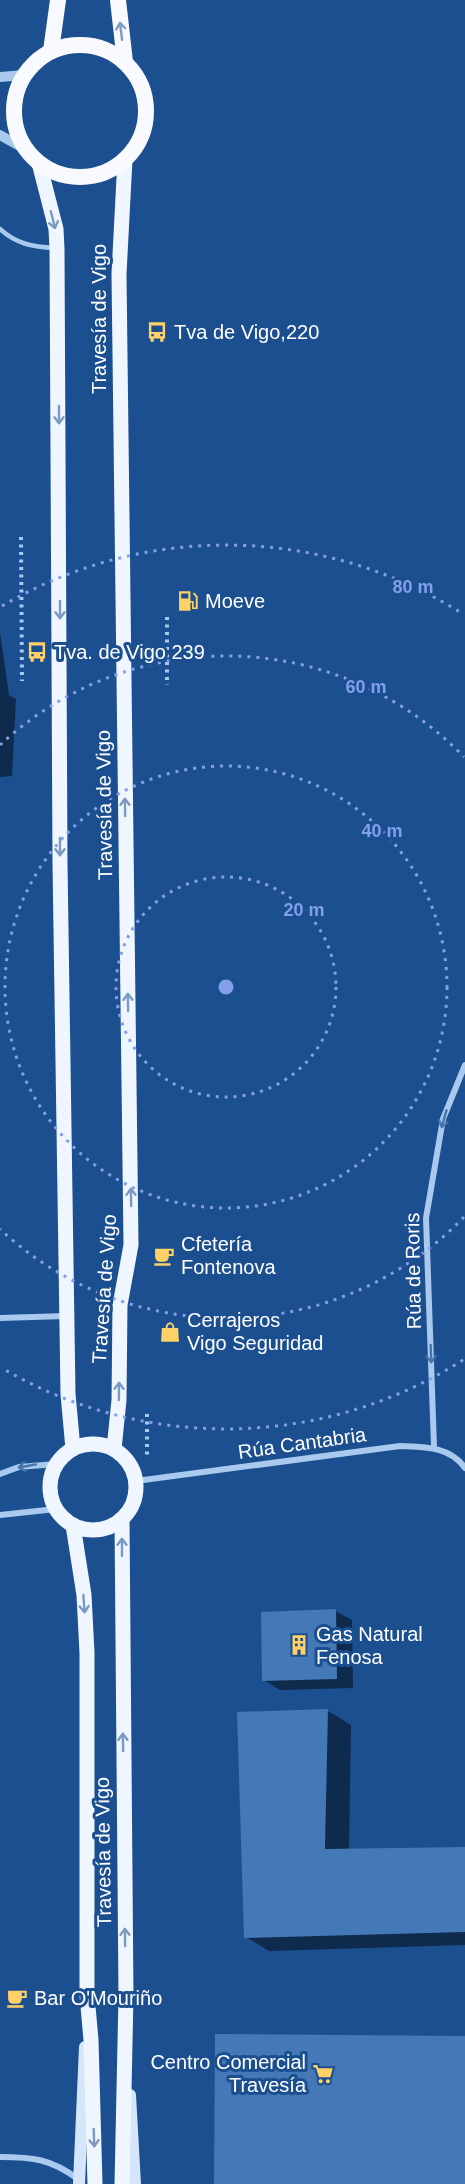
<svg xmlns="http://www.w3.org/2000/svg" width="465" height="2184" viewBox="0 0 465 2184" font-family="Helvetica,sans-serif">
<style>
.shadow{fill:#0007}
.building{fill:#4478b7}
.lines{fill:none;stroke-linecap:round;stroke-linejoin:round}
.path{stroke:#a9c9ee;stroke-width:4;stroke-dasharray:3 4.5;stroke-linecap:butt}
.service{stroke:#a9c9ee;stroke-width:4.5}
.minor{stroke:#a9c9ee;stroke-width:6}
.tertiary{stroke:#a9c9ee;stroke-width:10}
.secondary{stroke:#d6e6fa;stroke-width:12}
.primary{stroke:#f0f6ff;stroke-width:15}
.trunk{stroke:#f8faff;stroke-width:16}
.oneway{stroke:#7e9cc1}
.oneway2{stroke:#7b9ac1}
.oneway3{stroke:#4674ac}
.ring{fill:none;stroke:#839eea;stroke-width:3;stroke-dasharray:3 6}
.labels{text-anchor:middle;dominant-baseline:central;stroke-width:6;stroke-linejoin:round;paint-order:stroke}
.street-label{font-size:20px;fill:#fff;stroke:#1b4f8f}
.poi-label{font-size:20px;fill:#fff;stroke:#1b4f8f;text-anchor:start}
.centre{fill:#839eea;stroke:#1b4f8f;stroke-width:3}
.ring-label{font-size:18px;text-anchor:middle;font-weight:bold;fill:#839eea;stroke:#1b4f8f;stroke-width:6;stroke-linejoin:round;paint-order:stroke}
</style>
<rect width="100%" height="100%" fill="#1b4f8f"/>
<!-- shadow -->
<g class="shadow">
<polygon points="0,632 9,695 16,699 12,776 0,777"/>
<polygon points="335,1611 352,1620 353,1688 280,1690 264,1680"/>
<polygon points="328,1711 351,1725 349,1850 465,1849 465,1945 269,1951 246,1937"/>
</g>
<!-- building -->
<g class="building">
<polygon points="336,1609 337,1679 262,1681 261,1612"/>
<polygon points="328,1709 325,1849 465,1847 465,1932 244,1938 237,1712"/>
<polygon points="215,2034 465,2036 465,2184 214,2184"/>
</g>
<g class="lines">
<!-- path -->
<g class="path">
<polyline points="21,537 22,681"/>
<polyline points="167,617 167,685"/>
<polyline points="147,1414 147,1458"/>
</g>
<!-- service -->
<path class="service" d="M0,229C16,244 33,247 55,248"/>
<!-- minor -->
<g class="minor">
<polyline points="0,1318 66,1316"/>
<polyline points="434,1447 426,1218 443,1119 465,1065"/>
<polyline points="0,1474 19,1467 56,1464"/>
<path d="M136,1481L400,1446C424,1447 450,1446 465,1468"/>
<polyline points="0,1515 56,1509"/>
<path d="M0,2157C33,2157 51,2159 78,2179"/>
</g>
<!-- tertiary -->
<g class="tertiary">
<polyline points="0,77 24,75"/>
<polyline points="0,135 25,149"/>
</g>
<!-- secondary -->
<g class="secondary">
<polyline points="130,2095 135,2184"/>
<polyline points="79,2184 85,2047"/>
</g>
<!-- primary -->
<g class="primary">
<polyline points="39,163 56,229 57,249 60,863 68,1394 73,1449"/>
<circle cx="93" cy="1487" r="43"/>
<polyline points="114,1449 119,1400 120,1305 131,1245 119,274 125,159"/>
<polyline points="73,1525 84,1595 87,1653 87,1995 91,2040 95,2184"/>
<polyline points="122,2184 126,1996 122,1519"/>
</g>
<!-- trunk -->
<g class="trunk">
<polyline points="118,0 125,62"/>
<circle cx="80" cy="111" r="66"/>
<polyline points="51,51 58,0"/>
</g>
</g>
<!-- one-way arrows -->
<defs><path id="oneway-shaft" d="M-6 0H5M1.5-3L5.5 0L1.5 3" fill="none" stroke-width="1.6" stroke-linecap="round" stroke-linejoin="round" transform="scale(1.5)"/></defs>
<use class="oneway" href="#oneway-shaft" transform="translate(121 31) rotate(-97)"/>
<g class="oneway2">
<use href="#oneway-shaft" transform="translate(53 220) rotate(76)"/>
<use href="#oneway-shaft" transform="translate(59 415) rotate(90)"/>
<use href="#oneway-shaft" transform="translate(60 610) rotate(90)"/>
<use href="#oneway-shaft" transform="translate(125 807) rotate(-91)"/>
<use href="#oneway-shaft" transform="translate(60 847) rotate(90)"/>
<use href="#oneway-shaft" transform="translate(128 1002) rotate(-91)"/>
<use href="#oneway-shaft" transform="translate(131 1197) rotate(-91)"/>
<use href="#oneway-shaft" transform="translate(119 1391) rotate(-89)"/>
<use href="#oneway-shaft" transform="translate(122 1547) rotate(-90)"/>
<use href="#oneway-shaft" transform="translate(84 1604) rotate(86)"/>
<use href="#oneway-shaft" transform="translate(123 1742) rotate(-91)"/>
<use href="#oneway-shaft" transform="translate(125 1937) rotate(-91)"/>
<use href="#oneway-shaft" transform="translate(94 2138) rotate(88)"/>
</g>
<g class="oneway3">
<use href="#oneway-shaft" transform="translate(444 1119) rotate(106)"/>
<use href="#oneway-shaft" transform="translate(431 1354) rotate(88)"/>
<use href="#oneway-shaft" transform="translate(27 1466) rotate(170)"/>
</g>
<!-- distance rings -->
<g class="ring">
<circle cx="226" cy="987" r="110"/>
<circle cx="226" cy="987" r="221"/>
<path d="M464 1217A331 331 0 0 1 0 1229M0 745A331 331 0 0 1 464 757"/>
<path d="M463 1360A442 442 0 0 1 2 1368M2 606A442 442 0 0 1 463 614"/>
</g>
<!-- icons -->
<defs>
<g id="bus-bare" transform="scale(1.62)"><path d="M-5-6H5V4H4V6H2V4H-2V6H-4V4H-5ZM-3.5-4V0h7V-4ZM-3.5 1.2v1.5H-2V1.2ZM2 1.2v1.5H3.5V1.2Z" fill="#ffd166" stroke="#1b4f8f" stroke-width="2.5" paint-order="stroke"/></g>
<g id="fuel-bare" transform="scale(1.62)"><path d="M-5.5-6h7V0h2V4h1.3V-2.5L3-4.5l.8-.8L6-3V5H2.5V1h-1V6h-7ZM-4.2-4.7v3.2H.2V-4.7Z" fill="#ffd166" stroke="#1b4f8f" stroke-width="2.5" paint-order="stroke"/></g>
<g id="cafe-bare" transform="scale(1.62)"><path d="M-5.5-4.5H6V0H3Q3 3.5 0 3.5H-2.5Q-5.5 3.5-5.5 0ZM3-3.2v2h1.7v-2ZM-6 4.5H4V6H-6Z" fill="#ffd166" stroke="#1b4f8f" stroke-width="2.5" paint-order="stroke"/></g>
<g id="shop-bare" transform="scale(1.62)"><path d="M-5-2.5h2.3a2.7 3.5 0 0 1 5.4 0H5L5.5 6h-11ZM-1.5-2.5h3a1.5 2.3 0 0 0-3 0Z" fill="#ffd166" stroke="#1b4f8f" stroke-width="2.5" paint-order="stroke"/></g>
<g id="building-bare" transform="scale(1.62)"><path d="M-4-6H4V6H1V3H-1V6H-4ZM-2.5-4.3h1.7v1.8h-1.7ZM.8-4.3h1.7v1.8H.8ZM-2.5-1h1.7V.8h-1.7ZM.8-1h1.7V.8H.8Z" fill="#ffd166" stroke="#1b4f8f" stroke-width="2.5" paint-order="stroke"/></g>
<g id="supermarket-bare" transform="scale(1.62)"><path d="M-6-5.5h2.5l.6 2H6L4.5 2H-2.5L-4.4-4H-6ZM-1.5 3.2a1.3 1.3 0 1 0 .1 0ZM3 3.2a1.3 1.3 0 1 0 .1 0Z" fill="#ffd166" stroke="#1b4f8f" stroke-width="2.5" paint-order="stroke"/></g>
</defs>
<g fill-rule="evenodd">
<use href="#bus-bare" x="157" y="332"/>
<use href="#fuel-bare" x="188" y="601"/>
<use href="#bus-bare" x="37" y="652"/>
<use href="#cafe-bare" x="164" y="1256"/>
<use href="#shop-bare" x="170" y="1332"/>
<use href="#building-bare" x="299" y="1645"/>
<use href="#cafe-bare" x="17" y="1998"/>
<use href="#supermarket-bare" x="323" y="2074"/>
</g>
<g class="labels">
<!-- street labels -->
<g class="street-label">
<text transform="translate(99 319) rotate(-90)">Travesía de Vigo</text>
<text transform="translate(104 805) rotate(-91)">Travesía de Vigo</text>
<text transform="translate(413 1271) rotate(-91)">Rúa de Roris</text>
<text transform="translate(104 1289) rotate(-86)">Travesía de Vigo</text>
<text transform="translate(302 1443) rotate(-8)">Rúa Cantabria</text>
<text transform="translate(103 1852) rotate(-91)">Travesía de Vigo</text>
</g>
<!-- poi labels -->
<g class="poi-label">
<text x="174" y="332">Tva de Vigo,220</text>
<text x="205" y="601">Moeve</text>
<text x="54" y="652">Tva. de Vigo 239</text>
<text x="181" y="1244">Cfetería<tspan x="181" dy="23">Fontenova</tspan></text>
<text x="187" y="1320">Cerrajeros<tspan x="187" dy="23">Vigo Seguridad</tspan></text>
<text x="316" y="1634">Gas Natural<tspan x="316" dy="23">Fenosa</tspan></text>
<text x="34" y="1998">Bar O'Mouriño</text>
<text x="306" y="2062" text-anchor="end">Centro Comercial<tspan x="306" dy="23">Travesía</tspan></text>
</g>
</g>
<circle cx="226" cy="987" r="9" class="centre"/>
<g class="ring-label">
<text x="413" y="593">80 m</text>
<text x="366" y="693">60 m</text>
<text x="382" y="837">40 m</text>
<text x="304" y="916">20 m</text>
</g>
</svg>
